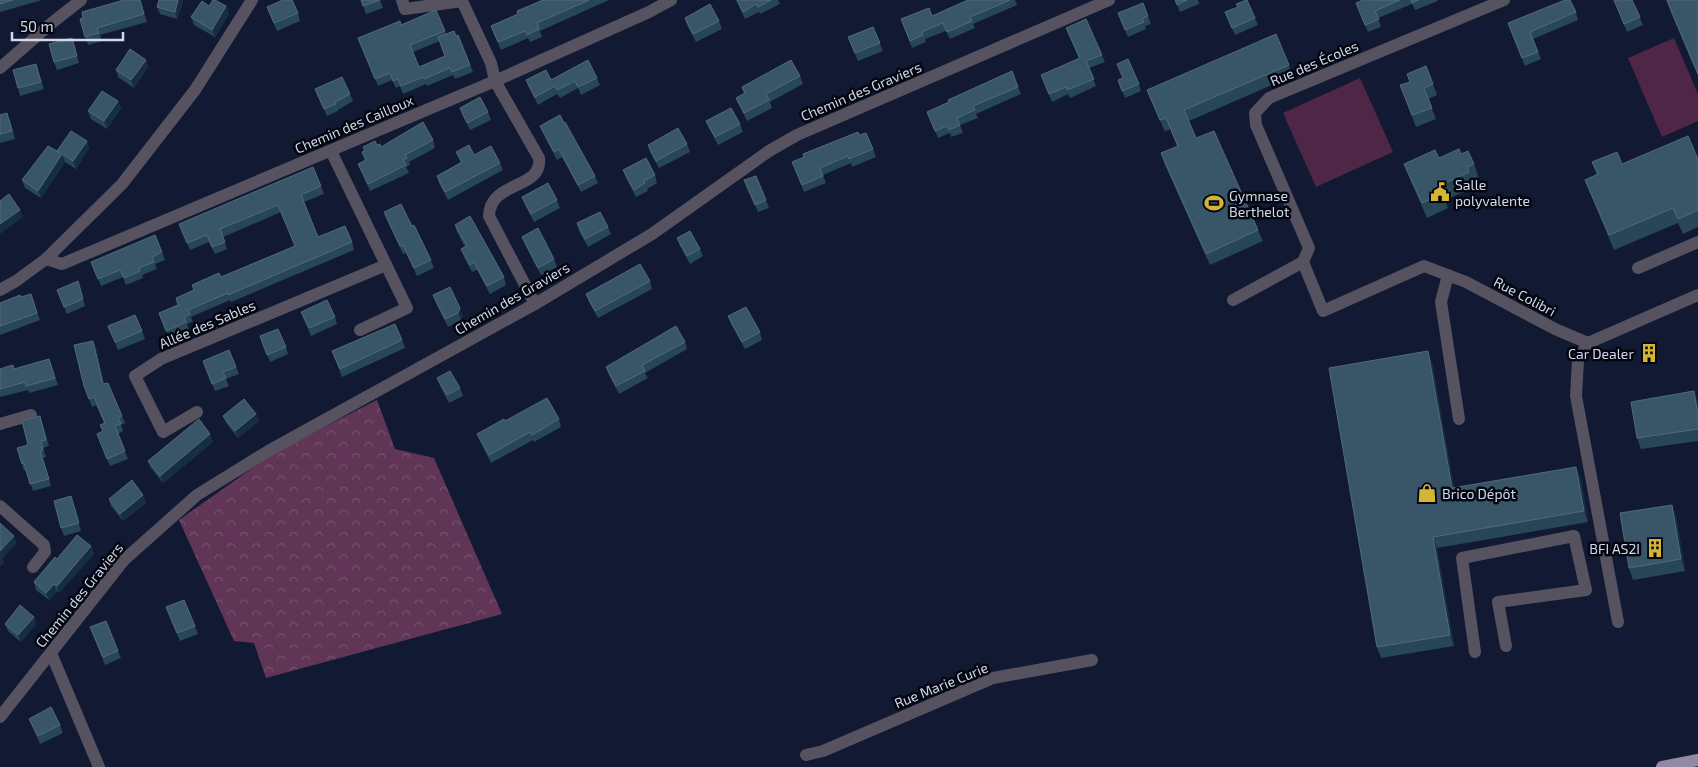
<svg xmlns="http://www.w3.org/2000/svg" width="1698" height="767" viewBox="0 0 1698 767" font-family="'Exo 2',sans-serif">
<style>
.forest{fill:url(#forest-crowns)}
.garden{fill:#4f2645}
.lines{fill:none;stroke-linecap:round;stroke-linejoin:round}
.minor{stroke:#57525f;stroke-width:12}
.major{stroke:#9389a4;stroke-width:12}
.wall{fill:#274658;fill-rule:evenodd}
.shaded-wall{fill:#162e42}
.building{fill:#395668;stroke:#516a7c}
.labels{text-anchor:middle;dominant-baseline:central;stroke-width:5;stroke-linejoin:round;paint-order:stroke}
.street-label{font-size:14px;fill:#d2d9ea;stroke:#03060f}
.poi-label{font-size:14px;fill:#d2d9ea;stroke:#03060f;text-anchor:start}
</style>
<defs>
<pattern id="forest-crowns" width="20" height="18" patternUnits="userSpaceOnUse" patternTransform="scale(1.25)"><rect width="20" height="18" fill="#603555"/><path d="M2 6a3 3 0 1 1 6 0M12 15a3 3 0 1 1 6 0" fill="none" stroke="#76526e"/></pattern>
</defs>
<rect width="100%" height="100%" fill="#111a32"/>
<!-- forest -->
<polygon class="forest" points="377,400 395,449 434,458 502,614 266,678 254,643 234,641 179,520 275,452"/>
<!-- garden -->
<g class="garden">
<polygon points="1674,38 1698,94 1698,121 1662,137 1628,58"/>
<polygon points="1360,78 1393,152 1316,187 1283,113"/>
</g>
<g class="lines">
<!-- minor -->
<g class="minor">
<path d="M402,0L405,9L462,1L491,63L495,81L539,158C543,190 490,180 489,216L535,304"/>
<polyline points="1504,0 1269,98 1255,113 1256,125 1309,248 1303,262 1323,311 1424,266 1466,282 1555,329 1588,343"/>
<polyline points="0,68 53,22 81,0"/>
<polyline points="331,151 407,308 360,330"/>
<polyline points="46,259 62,264 495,81 649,12 671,0"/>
<polyline points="1638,268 1698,242"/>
<polyline points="1448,275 1441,302 1459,419"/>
<polyline points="0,290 16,281 46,259 122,184 195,90 252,0"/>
<polyline points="1233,300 1303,262"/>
<polyline points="197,412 163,432 135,376 161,359 386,265"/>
<polyline points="0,424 31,415"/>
<polyline points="0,506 44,545 45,552 33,567"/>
<polyline points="1618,622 1576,396 1578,360 1588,343 1698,295"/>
<polyline points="1475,652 1462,558 1574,536 1586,590 1498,602 1506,646"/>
<polyline points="51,653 99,767"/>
<polyline points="0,717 124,560 197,495 270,450 535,304 652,234 769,151 797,135 1109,0"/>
<polyline points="806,755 823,751 993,678 1092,660"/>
</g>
<!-- major -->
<polyline class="major" points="1662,767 1698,760"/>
</g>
<!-- wall -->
<g class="wall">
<polygon points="0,0 42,0 0,12"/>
<polygon points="140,0 147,22 100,35 102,41 88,45 80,19"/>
<polygon points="159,0 182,0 183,2 177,19 160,14 157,7"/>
<polygon points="361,0 380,0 383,8 366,14"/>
<polygon points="543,0 609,0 540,31 542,37 530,42 528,38 501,50 491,26 518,14"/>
<polygon points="736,0 778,0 780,4 760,14 759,12 745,19"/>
<polygon points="968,0 1015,0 1017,5 973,24 975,28 950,39 946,31 925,39 926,42 912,48 901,19 932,16"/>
<polygon points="1175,0 1198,0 1199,4 1180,12"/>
<polygon points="1363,0 1437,0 1438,1 1415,10 1412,4 1378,18 1381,27 1368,32 1356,3"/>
<polygon points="1614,0 1632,0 1643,25 1627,32"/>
<polygon points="1666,0 1698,0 1698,76 1671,13"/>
<polygon points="226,6 229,14 215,37 194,25 191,17"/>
<polygon points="267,7 298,13 300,21 277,31"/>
<path d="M436,10L446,34L456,36L458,35L473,72L455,79L453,75L427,86L426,84L403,94L400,86L396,88L392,80L378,86L358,38L401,25ZM440,41L445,56L419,67L413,52Z"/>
<polygon points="1225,12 1255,18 1258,25 1235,35"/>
<polygon points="1576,12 1578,20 1533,39 1541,59 1525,66 1511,31"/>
<polygon points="1118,13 1148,16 1151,24 1145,26 1146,29 1128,37"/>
<polygon points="685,18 719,21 722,29 696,42 687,25"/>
<polygon points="873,27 883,51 858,61 848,37"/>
<polygon points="1066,28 1102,55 1105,62 1089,68 1096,86 1070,98 1068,94 1052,102 1041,75 1079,59"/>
<polygon points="74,45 79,63 57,70 54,62"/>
<polygon points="146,60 148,67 134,88 118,77 116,70"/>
<polygon points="36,64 44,89 20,96 18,88"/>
<polygon points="1117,64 1139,84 1141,91 1125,98 1118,80 1123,78"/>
<polygon points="1289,65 1293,76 1189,121 1196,138 1258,230 1263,241 1210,265 1165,165 1161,153 1177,146 1170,129 1165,132 1147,90"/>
<polygon points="1426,66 1437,95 1428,99 1436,119 1416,127 1400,85 1409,82"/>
<polygon points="800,76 803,84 770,102 772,108 747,121 739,105 736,98 744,94 742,87"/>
<polygon points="597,78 600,85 581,95 578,88 560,98 557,94 538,105 529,88 526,80 551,80"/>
<polygon points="1018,87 1021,94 976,114 978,118 960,125 963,133 951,137 950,133 938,138 927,112"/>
<polygon points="315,89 350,94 353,101 338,110 338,111 327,116"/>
<polygon points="118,101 121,108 107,129 91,119 88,111"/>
<polygon points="460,108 488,112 491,120 470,130 463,116"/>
<polygon points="0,115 10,120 15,139 0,143"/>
<polygon points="706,121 740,124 743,132 718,145 709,128"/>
<polygon points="540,126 595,176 598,183 581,192 562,157 557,160 543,133"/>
<polygon points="859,135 873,149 876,157 852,167 851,163 823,175 826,183 804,192 792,162"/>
<polygon points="433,140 435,148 409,162 410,165 406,167 409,173 370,191 358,164 365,161 362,152 364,151 363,147 377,145 381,147"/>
<polygon points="87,141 89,148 76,169 65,162 41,198 25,188 22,180 57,151"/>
<polygon points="687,144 690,152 659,168 650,152 648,145"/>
<polygon points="456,152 474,155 500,163 503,170 448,200 439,183 437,176 461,163"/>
<polygon points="1461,154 1474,164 1479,179 1473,182 1475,187 1445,200 1448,208 1427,218 1410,179 1404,164"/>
<polygon points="1698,159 1698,227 1683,234 1678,223 1614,250 1585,180 1597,175 1592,162 1622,164"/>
<polygon points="623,170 655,175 657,183 647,189 648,191 636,197 626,178"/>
<polygon points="744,180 766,200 769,208 758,212"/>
<polygon points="321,186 324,194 304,202 318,237 352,242 354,250 231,302 230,300 191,317 193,322 187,324 189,329 169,338 159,313 178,305 221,277 295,246 281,212 223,237 227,249 215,254 209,242 190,250 179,224"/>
<polygon points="522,197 557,200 560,208 534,222 525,205"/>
<polygon points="384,212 431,260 434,268 417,276 406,253 403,254 387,220"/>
<polygon points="577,223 608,227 611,234 588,247 579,231"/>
<polygon points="455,225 504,277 506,285 490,294 477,270 472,272 464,257 461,249 465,247 457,232"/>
<polygon points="522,237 554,259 557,267 541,275 525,244"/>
<polygon points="677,238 700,249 703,256 690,264 680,246"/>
<polygon points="162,252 165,260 155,264 157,269 142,275 143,278 126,285 123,277 101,286 91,262"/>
<polygon points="78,281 85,306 67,314 57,290"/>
<polygon points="650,281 652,289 598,318 589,302 586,294"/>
<polygon points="31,294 40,320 0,335 0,303 21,297"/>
<polygon points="433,295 463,316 461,320 448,327 436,303"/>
<polygon points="301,312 335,317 337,324 311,336"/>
<polygon points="728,316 760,332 762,340 745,349 731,324"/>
<polygon points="108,326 142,331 145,339 118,350"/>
<polygon points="260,336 286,347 288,354 270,362"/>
<polygon points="402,340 405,348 342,377 332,351"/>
<polygon points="685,342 687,349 645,373 648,378 619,394 609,375 606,367"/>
<polygon points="96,348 104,384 122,416 125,423 121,425 123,431 118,434 128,459 110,466 97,434 103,431 104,423 96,405 92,407 84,386"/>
<polygon points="49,359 58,385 29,393 28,390 0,397 0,369 14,369"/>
<polygon points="203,361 236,367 239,374 226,379 229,386 215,391"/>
<polygon points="1432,362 1454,488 1581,479 1588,522 1437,548 1454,646 1381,658 1377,647"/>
<polygon points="437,378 460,388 463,396 449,403 440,386"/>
<polygon points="1694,391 1698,403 1698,441 1641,449 1637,438"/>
<polygon points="256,414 259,421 238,438 226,423 223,416"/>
<polygon points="40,416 49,446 43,448 46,457 43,458 51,486 33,491 26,470 24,471 22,464"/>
<polygon points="559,419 561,427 534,442 533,440 491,463 480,441 477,434 505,421"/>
<polygon points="213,442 163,483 151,468 148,461"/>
<polygon points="143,495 146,503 123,521 111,506 109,499"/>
<polygon points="73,503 81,531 64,536 61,528"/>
<polygon points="1676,516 1685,571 1633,580 1629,568"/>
<polygon points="91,546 94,554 59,593 57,591 49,600 36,590 34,582"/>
<polygon points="169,615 195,626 198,634 180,641"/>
<polygon points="34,617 36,624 21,642 8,631 5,624"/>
<polygon points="90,627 118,651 121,658 105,665"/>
<polygon points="29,719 60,725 63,733 40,744 32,726"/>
</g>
<!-- shaded-wall -->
<g class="shaded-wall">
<polygon points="178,0 182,0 183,2 177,19 175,12"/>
<polygon points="226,6 229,14 215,37 212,30"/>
<polygon points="146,60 148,67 134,88 131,80"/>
<polygon points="118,101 121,108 107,129 104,121"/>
<polygon points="87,141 89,148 76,169 73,161"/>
<polygon points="62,154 65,162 41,198 38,191"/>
<polygon points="20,210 23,217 0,234 0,224"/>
<polygon points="78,281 81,288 85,306 83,299"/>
<polygon points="460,308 463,316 461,320 458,313"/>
<polygon points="93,341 96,348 106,391 103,384"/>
<polygon points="1428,351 1432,362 1456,499 1452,488"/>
<polygon points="1694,391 1698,403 1698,415"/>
<polygon points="256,414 259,421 238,438 235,431"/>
<polygon points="210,434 213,442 163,483 160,476"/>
<polygon points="1576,467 1581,479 1588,522 1584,511"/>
<polygon points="143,495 146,503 123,521 120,514"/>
<polygon points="1672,505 1676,516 1685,571 1681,559"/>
<polygon points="14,536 17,543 3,558 4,563 0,567 0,551"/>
<polygon points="1433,537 1437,548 1454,646 1450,635"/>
<polygon points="91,546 94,554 59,593 57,586"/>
<polygon points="54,584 57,591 49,600 46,593"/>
<polygon points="34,617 36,624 21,642 18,635"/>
</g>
<!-- building -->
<g class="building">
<polygon points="0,0 13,0 0,4"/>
<polygon points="124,0 140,0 144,14 97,28 99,33 85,37 80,19 83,18 82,12"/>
<polygon points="159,0 178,0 175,12 157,7"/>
<polygon points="213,0 215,0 226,6 212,30 191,17 202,1 209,6"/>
<polygon points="283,0 292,0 298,13 274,23 267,7"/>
<polygon points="361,0 380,0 363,6"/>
<polygon points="543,0 589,0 537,23 539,29 527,35 525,31 498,42 491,26 518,14 517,11"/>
<polygon points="737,0 771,0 758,7 756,4 743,12"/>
<polygon points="968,0 1010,0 970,17 972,21 947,32 943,23 922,32 923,35 910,41 901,19 929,8 932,16"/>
<polygon points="1175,0 1187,0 1177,5"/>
<polygon points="1247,0 1255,18 1232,28 1225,12 1238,7 1236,4"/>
<polygon points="1363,0 1400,0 1375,11 1379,19 1365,25 1356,3"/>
<polygon points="1411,0 1419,0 1412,3"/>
<polygon points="1565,0 1570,0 1576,12 1530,32 1538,52 1522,58 1508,23"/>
<polygon points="1614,0 1632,0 1640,17 1624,24"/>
<polygon points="1667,0 1698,0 1698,74"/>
<polygon points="1143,3 1148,16 1142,19 1144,22 1125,30 1118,13"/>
<polygon points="710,4 719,21 693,34 685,18"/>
<polygon points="436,10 445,31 410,45 419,67 445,56 438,37 454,31 456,36 458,35 470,65 452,72 450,68 424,79 423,77 401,86 398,79 393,81 390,73 375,79 358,38 400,21 401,25"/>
<polygon points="1086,19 1102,55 1086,61 1094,79 1067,90 1066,87 1049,94 1041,75 1080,58 1066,28"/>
<polygon points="873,27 880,43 855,53 848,37"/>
<polygon points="1276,34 1289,65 1184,110 1196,138 1214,131 1258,230 1206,254 1161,153 1178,146 1166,118 1160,120 1147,90"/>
<polygon points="72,38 77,56 54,62 49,44"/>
<polygon points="130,49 146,60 131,80 116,70"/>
<polygon points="1128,59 1139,84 1122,91 1118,80 1123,78 1117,64"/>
<polygon points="588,60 597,78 578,87 575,81 557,90 555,86 535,97 526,80 546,70 551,80"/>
<polygon points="791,60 800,76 766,94 769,100 744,113 736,98 745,93 742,87"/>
<polygon points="36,64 41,82 18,88 13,70"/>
<polygon points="1426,66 1433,84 1424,88 1432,108 1412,115 1400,85 1410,82 1407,74"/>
<polygon points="1012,71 1018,87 973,106 975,110 957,118 960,125 949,130 947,126 935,131 927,112 949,102 948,100"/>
<polygon points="342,77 350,94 335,102 336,104 324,109 315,89"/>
<polygon points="102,91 118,101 104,121 88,111"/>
<polygon points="480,97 488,112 467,123 460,108"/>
<polygon points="731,108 740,124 715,137 706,121"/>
<polygon points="7,113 12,131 0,134 0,115"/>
<polygon points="560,115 564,123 565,122 595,176 578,185 559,149 554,152 540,126"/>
<polygon points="423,122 433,140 405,155 407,158 403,160 406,165 368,184 358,164 366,160 362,152 365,151 363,147 375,141 377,145 380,144 381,147"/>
<polygon points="678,128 687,144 656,161 648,145"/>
<polygon points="71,131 87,141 73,161 62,154 38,191 22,180 48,146 60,153 57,151"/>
<polygon points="858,132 859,135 866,133 873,149 849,159 848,156 820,168 823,176 802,185 792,162 804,157 803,154"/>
<polygon points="1688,136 1698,159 1698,210 1678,219 1673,208 1609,235 1585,180 1598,174 1592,162 1617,152 1622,164"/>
<polygon points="469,145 474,155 491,146 500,163 445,192 437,176 462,162 456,152"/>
<polygon points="1459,149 1461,154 1468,151 1474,164 1467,167 1469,172 1439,186 1442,194 1422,203 1404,164 1435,150 1439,158"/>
<polygon points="646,158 655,175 644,181 645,183 634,190 623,170"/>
<polygon points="313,167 321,186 301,195 318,237 345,226 352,242 228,295 228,293 188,310 190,314 184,317 186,322 166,331 159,313 178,305 176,298 194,290 192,285 219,273 221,277 295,246 278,205 220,229 225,242 212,247 207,235 187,243 179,224"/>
<polygon points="756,176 766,200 755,205 744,180"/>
<polygon points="548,183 557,200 531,214 522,197"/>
<polygon points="9,194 20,210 0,224 0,201"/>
<polygon points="401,204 412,226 414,225 431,260 414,268 403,245 400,246 384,212"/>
<polygon points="600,212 608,227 585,239 577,223"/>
<polygon points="470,216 504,277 487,286 474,262 470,265 461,249 467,246 455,225"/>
<polygon points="538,228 554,259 538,268 522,237"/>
<polygon points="690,231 700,249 687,256 677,238"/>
<polygon points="155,235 162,252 152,257 154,262 139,268 140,271 124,278 120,270 98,279 91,262"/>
<polygon points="640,264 650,281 595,311 586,294"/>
<polygon points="78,281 83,299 64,307 57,290"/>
<polygon points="450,287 460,308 458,313 445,319 433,295"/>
<polygon points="31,294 37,313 0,326 0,303 20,295 21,297"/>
<polygon points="327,300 335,317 309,328 301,312"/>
<polygon points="746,307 760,332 742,342 728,316"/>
<polygon points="135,315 142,331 115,342 108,326"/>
<polygon points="395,324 402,340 340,369 332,351"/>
<polygon points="676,326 685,342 642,365 645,371 616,386 606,367"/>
<polygon points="278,329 286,347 267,355 260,336"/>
<polygon points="93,341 103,384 108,383 122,416 118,417 121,424 115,426 125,451 107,459 97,434 103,431 100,425 105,423 94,397 89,399 84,386 74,345"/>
<polygon points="229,350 236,367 223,372 226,378 212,384 203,361"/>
<polygon points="1428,351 1452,488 1576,467 1584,511 1433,537 1450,635 1377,647 1329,368"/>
<polygon points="49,359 55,378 26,386 25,382 0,389 0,369 13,365 14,369"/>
<polygon points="450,371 460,388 447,395 437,378"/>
<polygon points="1694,391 1698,415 1698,429 1637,438 1631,402"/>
<polygon points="547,398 559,419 532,435 530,432 489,455 477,434 504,419 505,421"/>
<polygon points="244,399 256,414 235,431 223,416"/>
<polygon points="40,416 46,440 41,441 43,450 40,451 49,479 30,484 24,463 22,464 17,448 28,445 22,421"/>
<polygon points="199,419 210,434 160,476 148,461"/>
<polygon points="132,480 143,495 120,514 109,499"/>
<polygon points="71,496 79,523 61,528 54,501"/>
<polygon points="1672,505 1681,559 1629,568 1620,513"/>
<polygon points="0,523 14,536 0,551"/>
<polygon points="77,535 91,546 57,586 54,584 46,593 34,582 55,557 57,559"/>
<polygon points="184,600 195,626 177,633 166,607"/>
<polygon points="20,605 34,617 18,635 5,624"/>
<polygon points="106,621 118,651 103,657 90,627"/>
<polygon points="51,707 60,725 38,736 29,719"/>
</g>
<!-- icons -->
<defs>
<g id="civic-bare" transform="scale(1.5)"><path d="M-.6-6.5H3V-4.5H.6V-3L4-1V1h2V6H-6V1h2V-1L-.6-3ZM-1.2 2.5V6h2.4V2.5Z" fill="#d4b635" stroke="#03060f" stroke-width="2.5" paint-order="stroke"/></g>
<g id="stadium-bare" transform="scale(1.5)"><path d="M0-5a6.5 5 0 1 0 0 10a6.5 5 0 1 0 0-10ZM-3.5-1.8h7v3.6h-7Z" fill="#d4b635" stroke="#03060f" stroke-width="2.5" paint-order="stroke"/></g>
<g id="building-bare" transform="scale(1.5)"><path d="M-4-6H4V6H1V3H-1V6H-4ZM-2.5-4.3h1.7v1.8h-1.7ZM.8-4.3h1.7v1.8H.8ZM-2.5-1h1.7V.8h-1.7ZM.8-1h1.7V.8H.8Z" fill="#d4b635" stroke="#03060f" stroke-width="2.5" paint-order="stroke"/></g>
<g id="shop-bare" transform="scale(1.5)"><path d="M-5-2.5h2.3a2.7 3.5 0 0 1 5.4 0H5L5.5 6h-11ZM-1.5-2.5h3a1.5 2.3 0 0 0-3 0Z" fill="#d4b635" stroke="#03060f" stroke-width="2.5" paint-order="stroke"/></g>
</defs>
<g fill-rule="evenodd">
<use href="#civic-bare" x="1440" y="192"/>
<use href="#stadium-bare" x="1214" y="203"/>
<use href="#building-bare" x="1649" y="353"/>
<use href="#shop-bare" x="1427" y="493"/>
<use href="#building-bare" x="1655" y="548"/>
</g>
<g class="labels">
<!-- street labels -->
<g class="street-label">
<text transform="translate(1314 63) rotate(-23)">Rue des Écoles</text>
<text transform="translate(861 91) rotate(-23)">Chemin des Graviers</text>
<text transform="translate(354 124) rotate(-23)">Chemin des Cailloux</text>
<text transform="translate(1525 296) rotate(28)">Rue Colibri</text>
<text transform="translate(512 298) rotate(-30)">Chemin des Graviers</text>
<text transform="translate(207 324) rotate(-23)">Allée des Sables</text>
<text transform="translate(79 595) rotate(-51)">Chemin des Graviers</text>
<text transform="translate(941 685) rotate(-22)">Rue Marie Curie</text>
</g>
<!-- poi labels -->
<g class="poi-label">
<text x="1455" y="184">Salle<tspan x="1455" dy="16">polyvalente</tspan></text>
<text x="1229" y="195">Gymnase<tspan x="1229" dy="16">Berthelot</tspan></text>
<text x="1634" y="353" text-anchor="end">Car Dealer</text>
<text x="1442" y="493">Brico Dépôt</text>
<text x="1640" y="548" text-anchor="end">BFI AS2I</text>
</g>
</g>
<!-- scale -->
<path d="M12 32v8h111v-8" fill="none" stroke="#d2d9ea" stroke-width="2.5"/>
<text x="20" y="32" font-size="15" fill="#d2d9ea" stroke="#03060f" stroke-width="4" paint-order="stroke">50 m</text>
</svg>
